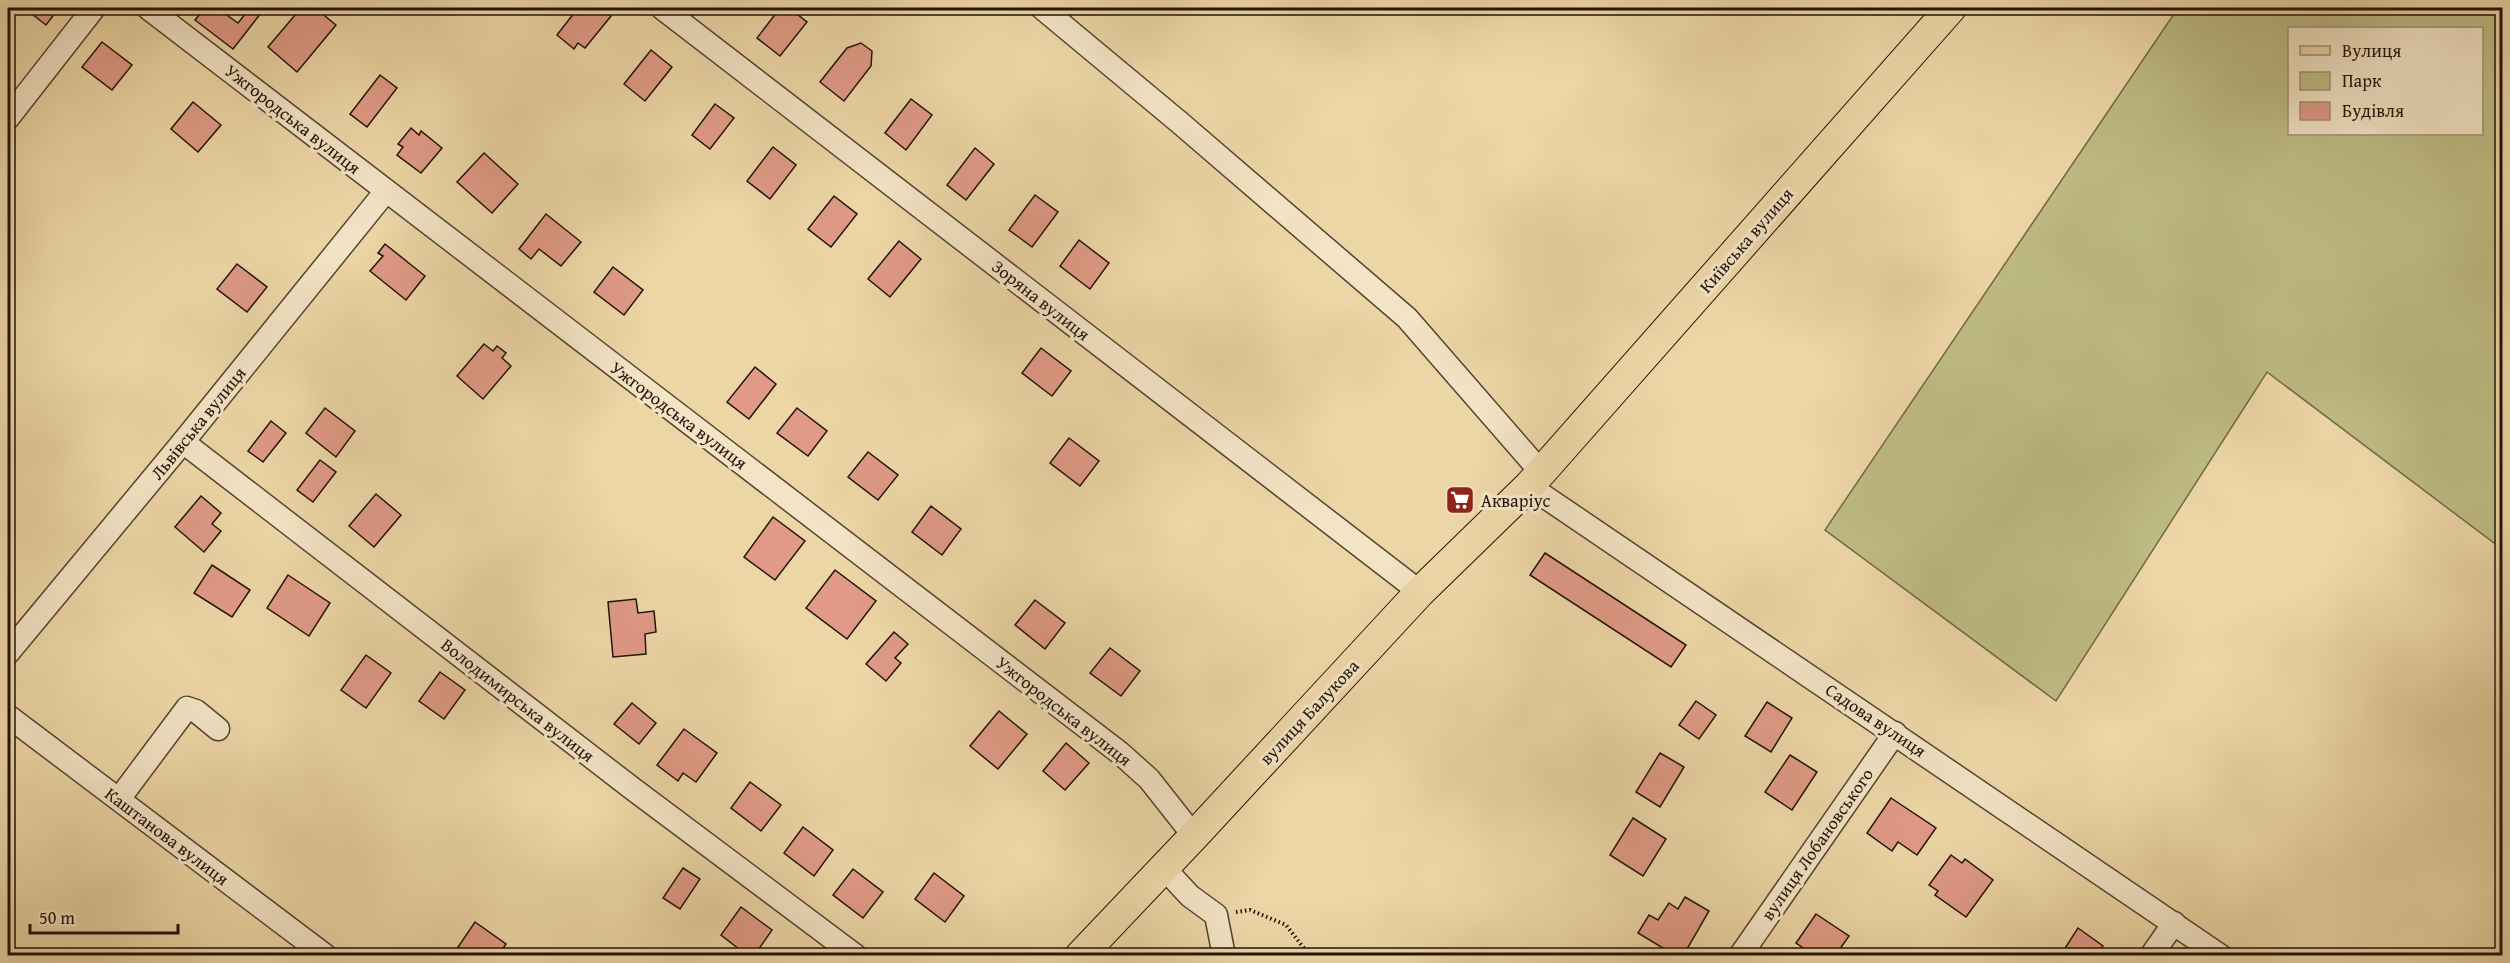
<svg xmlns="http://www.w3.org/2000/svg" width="2510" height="963" viewBox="0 0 2510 963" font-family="'Gentium Book Plus',serif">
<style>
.green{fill:#bebc83;stroke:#706846;stroke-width:1.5;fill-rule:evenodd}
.building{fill:#e09a87;stroke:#211308;stroke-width:1.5}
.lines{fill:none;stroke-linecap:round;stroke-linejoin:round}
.minor-casing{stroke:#544430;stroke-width:25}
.major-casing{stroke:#211308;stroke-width:32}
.path{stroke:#211308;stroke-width:4;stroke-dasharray:1.5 3;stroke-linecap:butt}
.minor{stroke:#f3e4c5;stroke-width:22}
.major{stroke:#edd6a6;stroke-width:30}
.labels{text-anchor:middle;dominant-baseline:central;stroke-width:6;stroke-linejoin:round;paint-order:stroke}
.street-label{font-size:18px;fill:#211308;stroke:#f3e4c5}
.poi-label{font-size:18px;fill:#211308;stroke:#f3e4c5;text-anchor:start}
</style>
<rect width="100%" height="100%" fill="#edd6a6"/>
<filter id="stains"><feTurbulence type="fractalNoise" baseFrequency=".00333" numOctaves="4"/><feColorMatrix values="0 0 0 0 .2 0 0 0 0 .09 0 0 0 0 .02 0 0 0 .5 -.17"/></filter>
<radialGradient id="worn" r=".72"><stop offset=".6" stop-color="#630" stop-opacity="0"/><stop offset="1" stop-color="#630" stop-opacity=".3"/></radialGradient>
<!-- green -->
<path class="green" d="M2178,8H2502V549L2267,372L2056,701L1825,530ZM2290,28H2482V134H2290Z"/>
<!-- building -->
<g class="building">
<polygon points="31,8 59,8 46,25 28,11"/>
<polygon points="205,8 217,8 238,23 250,8 265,8 233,49 195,20"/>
<polygon points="301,8 315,8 336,25 297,72 268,47"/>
<polygon points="578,8 601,8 611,16 585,48 578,43 574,49 557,35"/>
<polygon points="780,8 789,8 807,22 780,56 757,38"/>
<polygon points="102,42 132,65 112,90 82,67"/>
<polygon points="861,43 872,51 871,66 844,101 820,82 847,48"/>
<polygon points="651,50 672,67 645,101 624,84"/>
<polygon points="380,75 397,88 367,127 350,114"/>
<polygon points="911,99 932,115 906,150 885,133"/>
<polygon points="193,102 221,125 198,152 171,129"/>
<polygon points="715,104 734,118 710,149 692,135"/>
<polygon points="411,128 419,135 421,131 442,148 421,173 397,155 403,147 398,144"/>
<polygon points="773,147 796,165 770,199 747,181"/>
<polygon points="975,148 994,164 966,200 947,185"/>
<polygon points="484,153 518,184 492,213 457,182"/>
<polygon points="1035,195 1058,212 1032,247 1009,230"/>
<polygon points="834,196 857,214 831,247 808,229"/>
<polygon points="546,214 581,242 561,266 539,249 531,259 519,249"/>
<polygon points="1079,240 1109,263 1090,289 1060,266"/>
<polygon points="899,241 921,259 890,297 868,279"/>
<polygon points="385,244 425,276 406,300 370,271 383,256 378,253"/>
<polygon points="237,264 267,287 247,312 217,289"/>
<polygon points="613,267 643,290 624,315 594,292"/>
<polygon points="484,344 493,351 497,346 506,353 502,358 511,366 483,399 457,376"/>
<polygon points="1041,348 1071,371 1052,396 1022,373"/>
<polygon points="755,367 776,384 749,419 727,402"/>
<polygon points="325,408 355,431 336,457 306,433"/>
<polygon points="797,408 827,431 808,456 777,433"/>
<polygon points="271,421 286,433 263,462 248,451"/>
<polygon points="1069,438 1099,461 1080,486 1050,463"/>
<polygon points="868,452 898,475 878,500 848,477"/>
<polygon points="320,460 336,472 313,502 297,490"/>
<polygon points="376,494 401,515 374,547 349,526"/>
<polygon points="201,496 221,513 212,524 221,531 204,552 175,527"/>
<polygon points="931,506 961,529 942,555 912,532"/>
<polygon points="773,517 805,541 775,580 744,557"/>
<polygon points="1545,553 1686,645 1671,667 1530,575"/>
<polygon points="212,565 250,590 232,617 194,593"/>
<polygon points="835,570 876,601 847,639 806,608"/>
<polygon points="288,575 330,603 309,636 267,608"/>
<polygon points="636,599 638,613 654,611 656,632 645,634 646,654 613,657 608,602"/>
<polygon points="1035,600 1065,623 1045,649 1015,625"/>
<polygon points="894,632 908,644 895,658 901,663 886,681 866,664"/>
<polygon points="1110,648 1140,671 1121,696 1090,673"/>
<polygon points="366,655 391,673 366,708 341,690"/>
<polygon points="440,672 465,690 444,719 419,701"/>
<polygon points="1696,701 1716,715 1699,739 1679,725"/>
<polygon points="1767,702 1792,718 1771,752 1745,736"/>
<polygon points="632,703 656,723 639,744 614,724"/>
<polygon points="999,711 1027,734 998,769 970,746"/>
<polygon points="684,729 717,753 696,782 683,773 678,781 657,765"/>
<polygon points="1066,743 1089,763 1065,790 1043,771"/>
<polygon points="1660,753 1684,767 1660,807 1636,792"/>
<polygon points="1790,755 1817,772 1792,810 1765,792"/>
<polygon points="750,782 781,805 761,831 731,808"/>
<polygon points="1891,798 1936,828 1917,855 1898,842 1892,851 1867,833"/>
<polygon points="1633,818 1666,839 1643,876 1610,855"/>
<polygon points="803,827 833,850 814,876 784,853"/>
<polygon points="1951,855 1962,863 1965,859 1993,880 1966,917 1935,895 1938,891 1929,885"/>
<polygon points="683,868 700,879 680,909 663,898"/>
<polygon points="853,869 883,892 863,918 833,895"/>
<polygon points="934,873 964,896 945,922 915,899"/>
<polygon points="1685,897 1709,911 1683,956 1676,956 1638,933 1649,915 1658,920 1669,903 1678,909"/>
<polygon points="741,907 772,930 754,956 748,956 721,935"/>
<polygon points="1816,914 1849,936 1835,956 1815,956 1796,943"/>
<polygon points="475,922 506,944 498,956 452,956"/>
<polygon points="2078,928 2103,946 2096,956 2060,956"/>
</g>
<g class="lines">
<!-- minor casing -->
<g class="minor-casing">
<g id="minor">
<polyline points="148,8 1120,753 1149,779 1194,836"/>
<polyline points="662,8 1420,592"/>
<polyline points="1042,8 1179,122 1407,318 1541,472"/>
<polyline points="8,118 94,8"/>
<polyline points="183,442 633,789 856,956"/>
<polyline points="1529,486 2221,956"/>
<polyline points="8,653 183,442 386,191"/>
<polyline points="8,716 326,956"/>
<polyline points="119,799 187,708 196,711 218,729"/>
<polyline points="1163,867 1190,896 1216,915 1224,956"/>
<polyline points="1740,956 1895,733"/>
<polyline points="2151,956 2174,923"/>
</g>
</g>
<!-- major casing -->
<g class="major-casing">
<polyline id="major" points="1080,956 1194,836 1420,592 1529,486 1951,8"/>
</g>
<!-- path -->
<polyline class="path" points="1236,912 1250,910 1286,925 1310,956"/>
<!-- minor -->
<use href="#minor" class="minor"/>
<!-- major -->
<use href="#major" class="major"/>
</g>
<!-- icons -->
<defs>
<g id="supermarket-square" transform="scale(1.5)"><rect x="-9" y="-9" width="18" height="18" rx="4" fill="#8f2418" stroke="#f3e4c5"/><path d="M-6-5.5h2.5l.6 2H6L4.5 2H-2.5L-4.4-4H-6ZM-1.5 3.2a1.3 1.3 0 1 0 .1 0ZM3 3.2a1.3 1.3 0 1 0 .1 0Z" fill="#fff"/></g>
</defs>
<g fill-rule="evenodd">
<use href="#supermarket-square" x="1460" y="500"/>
</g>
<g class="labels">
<!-- street labels -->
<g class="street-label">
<text transform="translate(293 119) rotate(38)">Ужгородська вулиця</text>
<text transform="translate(1746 240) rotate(-49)">Київська вулиця</text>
<text transform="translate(1041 300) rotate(38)">Зоряна вулиця</text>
<text transform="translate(679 415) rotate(37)">Ужгородська вулиця</text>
<text transform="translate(198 423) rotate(-51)">Львівська вулиця</text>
<text transform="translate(518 700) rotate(38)">Володимирська вулиця</text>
<text transform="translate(1064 711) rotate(38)">Ужгородська вулиця</text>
<text transform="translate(1309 712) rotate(-47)">вулиця Балукова</text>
<text transform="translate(1876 720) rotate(34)">Садова вулиця</text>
<text transform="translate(167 836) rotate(37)">Каштанова вулиця</text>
<text transform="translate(1817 844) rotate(-55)">вулиця Лобановського</text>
</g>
<!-- poi labels -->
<g class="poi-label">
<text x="1481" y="500">Акваріус</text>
</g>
</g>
<!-- margin -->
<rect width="2510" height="963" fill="none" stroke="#edd6a6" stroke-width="30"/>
<rect x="9" y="9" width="2492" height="945" fill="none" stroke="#211308" stroke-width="3"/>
<rect x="15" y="15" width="2480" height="933" fill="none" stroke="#211308" stroke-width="1.5"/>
<!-- legend -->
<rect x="2288" y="27" width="195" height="108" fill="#f3e4c5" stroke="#9f9079" stroke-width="1.5"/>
<rect x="2300" y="46" width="30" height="9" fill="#edd6a6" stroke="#9f9079" stroke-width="1.5"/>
<text x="2342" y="57" font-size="18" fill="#211308">Вулиця</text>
<rect x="2300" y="72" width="30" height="18" fill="#bebc83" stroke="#9f9079" stroke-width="1.5"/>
<text x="2342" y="87" font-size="18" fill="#211308">Парк</text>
<rect x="2300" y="102" width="30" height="18" fill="#e09a87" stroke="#9f9079" stroke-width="1.5"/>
<text x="2342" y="117" font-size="18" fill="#211308">Будівля</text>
<!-- scale -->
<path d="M30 924v9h148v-9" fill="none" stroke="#211308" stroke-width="3"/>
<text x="39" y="924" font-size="18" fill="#211308" stroke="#f3e4c5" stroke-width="4.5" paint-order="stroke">50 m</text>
<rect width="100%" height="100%" filter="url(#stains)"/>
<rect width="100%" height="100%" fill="url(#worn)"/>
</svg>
